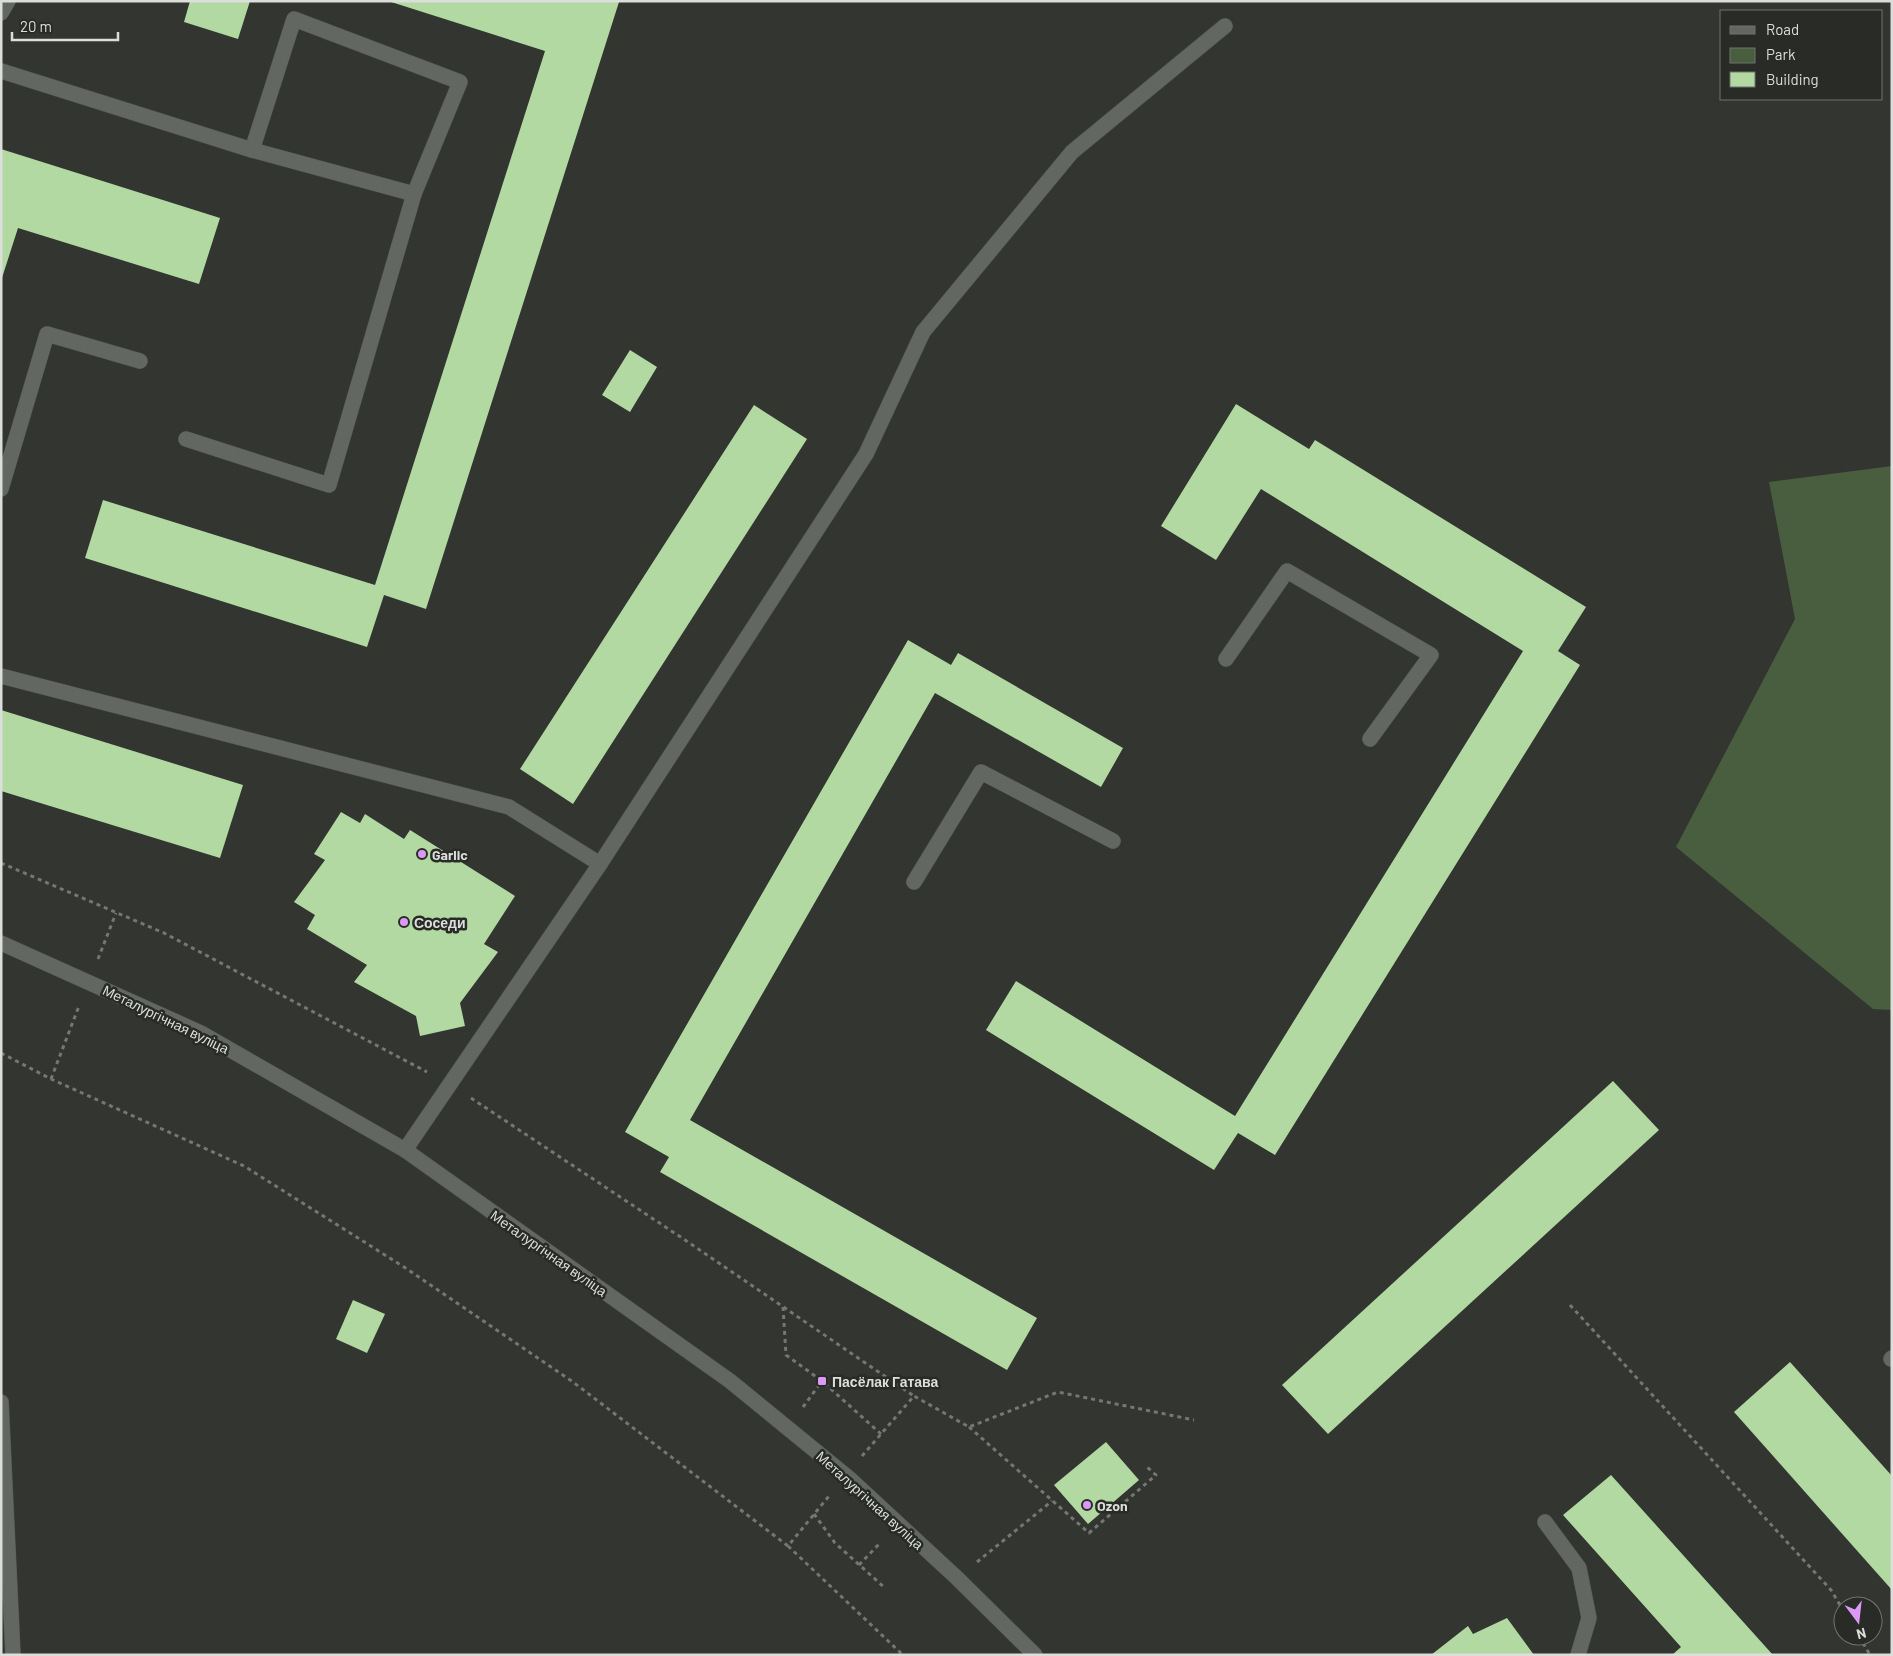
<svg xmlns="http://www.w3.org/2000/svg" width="1893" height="1656" viewBox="0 0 1893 1656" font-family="Barlow,sans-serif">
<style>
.green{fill:#485e3e}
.building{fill:#b2d9a1}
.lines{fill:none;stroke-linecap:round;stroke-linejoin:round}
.service-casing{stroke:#50534f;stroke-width:16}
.tertiary-casing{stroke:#50534f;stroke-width:16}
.path{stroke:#747772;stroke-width:3;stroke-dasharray:4 4;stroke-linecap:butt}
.service{stroke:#636762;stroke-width:15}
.tertiary{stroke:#636762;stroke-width:15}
.poi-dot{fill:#db99f5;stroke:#282b26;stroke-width:2}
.labels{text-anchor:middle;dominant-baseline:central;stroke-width:5;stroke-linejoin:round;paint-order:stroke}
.poi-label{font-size:14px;font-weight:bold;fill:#dcdedb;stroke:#282b26;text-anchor:start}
.street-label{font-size:14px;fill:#dcdedb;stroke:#282b26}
</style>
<rect width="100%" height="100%" fill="#323530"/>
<!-- green -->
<polygon class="green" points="1892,466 1892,1010 1873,1009 1676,847 1795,619 1769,482"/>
<!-- building -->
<g class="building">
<polygon points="190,1 250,1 238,39 184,22"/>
<polygon points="388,1 619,2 426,609 384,595 367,647 85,558 103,500 375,585 545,51"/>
<polygon points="1,149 220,218 199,284 18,228 1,281"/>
<polygon points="630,350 657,367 630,412 602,395"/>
<polygon points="1236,404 1309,449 1315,440 1586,607 1558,651 1580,665 1275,1155 1238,1133 1214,1170 986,1030 1016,981 1235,1116 1523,651 1261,489 1216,560 1161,526"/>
<polygon points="754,405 807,439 573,804 520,769"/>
<polygon points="908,640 951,665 958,653 1123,748 1101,787 935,693 690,1120 1037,1318 1007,1370 660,1172 669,1157 625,1132"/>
<polygon points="1,710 243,785 220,858 1,791"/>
<polygon points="341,812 360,823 365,814 404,839 410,830 515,896 484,944 498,952 460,1003 465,1026 420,1036 416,1016 354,982 367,965 307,929 315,915 294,902 325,860 314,854"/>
<polygon points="1613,1081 1659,1130 1328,1434 1282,1385"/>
<polygon points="353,1300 385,1314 367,1353 336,1339"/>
<polygon points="1790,1362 1892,1476 1892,1590 1734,1412"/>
<polygon points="1106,1442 1139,1480 1088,1524 1054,1485"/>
<polygon points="1611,1475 1773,1655 1672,1655 1681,1647 1563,1515"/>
<polygon points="1507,1618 1534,1655 1431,1655 1468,1626 1473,1634"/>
</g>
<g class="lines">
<!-- service casing -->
<g class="service-casing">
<g id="service">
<polyline points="1,13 8,1"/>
<polyline points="1,71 252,150 414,194 329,485 186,439"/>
<polyline points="252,150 294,19 460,82 414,194"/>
<polyline points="1,489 47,334 140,361"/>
<polyline points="1226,659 1287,571 1431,655 1370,739"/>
<polyline points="1,676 509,807 600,864"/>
<polyline points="914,882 981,772 1113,841"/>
<polyline points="405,1150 600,864 866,454 923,332 1072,152 1225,26"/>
<polyline points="1891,1359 1892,1358"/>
<polyline points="1,1402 13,1655"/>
<polyline points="1545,1522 1579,1568 1589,1618 1578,1655"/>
</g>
</g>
<!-- tertiary casing -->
<g class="tertiary-casing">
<polyline id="tertiary" points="1,943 201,1033 405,1150 730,1381 850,1479 957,1578 1035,1655"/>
</g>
<!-- path -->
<g class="path">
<polyline points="1,863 164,933 427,1072"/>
<polyline points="98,959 116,913"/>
<polyline points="1,1053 51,1079 244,1166 404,1267 573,1382 788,1546 829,1496"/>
<polyline points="51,1079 79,1006"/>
<polyline points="471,1098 682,1238 914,1396"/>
<polyline points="1570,1305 1831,1590 1843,1610"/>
<polyline points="783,1307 786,1355 822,1381 881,1434"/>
<polyline points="803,1407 822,1381"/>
<polyline points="969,1427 1089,1533 1156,1475 1147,1467"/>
<polyline points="862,1456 914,1396 969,1427 1058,1392 1194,1420"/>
<polyline points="814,1514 835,1543 885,1588"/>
<polyline points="788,1546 903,1655"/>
<polyline points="977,1562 1052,1501"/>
<polyline points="859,1565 881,1542"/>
<polyline points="1859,1636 1870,1655"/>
</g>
<!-- service -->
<use href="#service" class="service"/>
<!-- tertiary -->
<use href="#tertiary" class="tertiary"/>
</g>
<!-- markers -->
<g class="poi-dot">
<circle cx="422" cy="854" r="5"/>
<circle cx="404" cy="922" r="5"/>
<rect x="817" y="1376" width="10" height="10" rx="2.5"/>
<circle cx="1087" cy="1505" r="5"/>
</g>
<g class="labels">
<!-- poi labels -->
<g class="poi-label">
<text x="432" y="854">Garlic</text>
<text x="414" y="922">Соседи</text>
<text x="832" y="1381">Пасёлак Гатава</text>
<text x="1097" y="1505">Ozon</text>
</g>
<!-- street labels -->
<g class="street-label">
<text transform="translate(166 1019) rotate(26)">Металургічная вуліца</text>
<text transform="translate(549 1253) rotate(35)">Металургічная вуліца</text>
<text transform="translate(870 1500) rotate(42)">Металургічная вуліца</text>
</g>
</g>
<!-- border -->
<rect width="1893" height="1656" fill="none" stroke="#dcdedb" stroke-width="5"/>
<!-- legend -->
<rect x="1720" y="10" width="162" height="90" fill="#282b26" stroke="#70736e"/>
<rect x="1730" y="26" width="25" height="8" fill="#636762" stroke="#70736e"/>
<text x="1766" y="35" font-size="15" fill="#dcdedb">Road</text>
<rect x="1730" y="48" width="25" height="15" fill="#485e3e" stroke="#70736e"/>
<text x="1766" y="60" font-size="15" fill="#dcdedb">Park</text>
<rect x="1730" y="72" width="25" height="15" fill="#b2d9a1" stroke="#70736e"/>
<text x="1766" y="85" font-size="15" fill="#dcdedb">Building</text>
<!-- north arrow -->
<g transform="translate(1858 1621) rotate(165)"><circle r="24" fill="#282b26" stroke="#70736e"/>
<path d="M0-4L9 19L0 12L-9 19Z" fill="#db99f5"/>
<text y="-8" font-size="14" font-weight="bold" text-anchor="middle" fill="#dcdedb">N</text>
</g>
<!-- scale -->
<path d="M12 32v8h106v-8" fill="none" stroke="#dcdedb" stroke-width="2.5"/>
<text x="20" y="32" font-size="15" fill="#dcdedb" stroke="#282b26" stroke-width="4" paint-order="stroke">20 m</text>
</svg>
